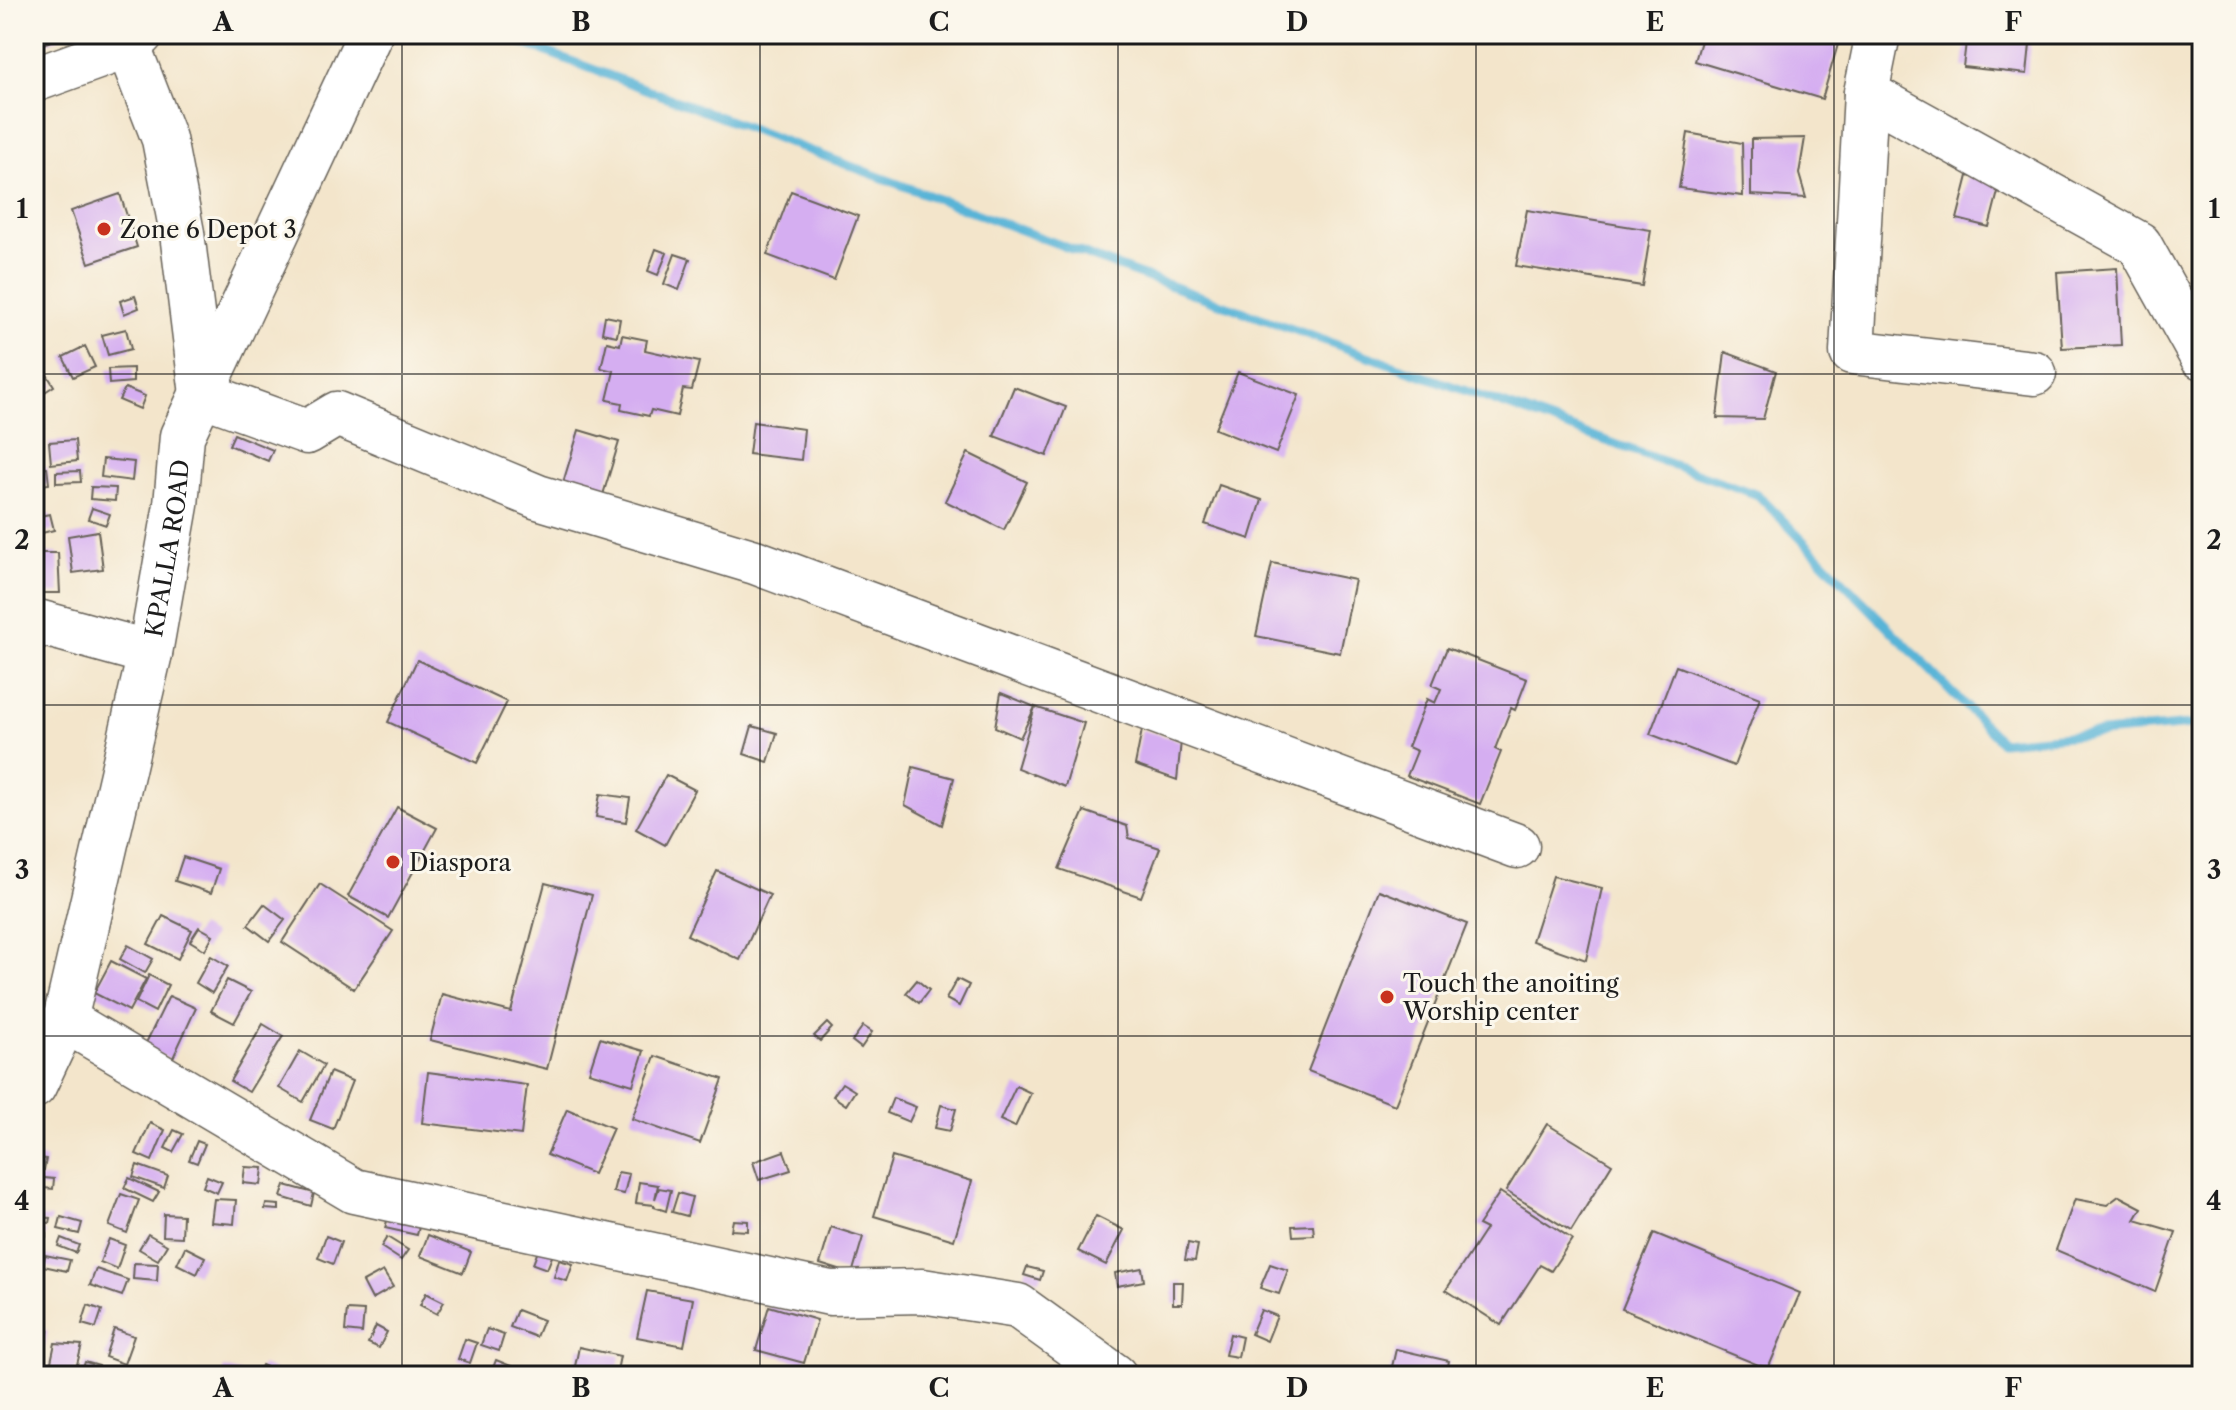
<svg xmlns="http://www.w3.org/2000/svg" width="2236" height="1410" viewBox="0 0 2236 1410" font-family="'Libre Caslon Text',serif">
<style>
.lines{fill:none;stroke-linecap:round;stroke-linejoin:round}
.stream{stroke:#59b4d7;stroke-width:9}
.building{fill:#d5aef1}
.minor-casing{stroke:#676259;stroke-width:47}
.minor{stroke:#fff;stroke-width:44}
.grid{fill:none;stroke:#1c1c1c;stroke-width:2;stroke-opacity:0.55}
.poi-dot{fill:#c8321e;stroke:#fbf7ec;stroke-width:3}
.labels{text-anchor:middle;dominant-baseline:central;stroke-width:6;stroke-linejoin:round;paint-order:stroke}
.poi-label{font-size:24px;fill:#1c1c1c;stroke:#fbf7ec;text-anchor:start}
.street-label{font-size:24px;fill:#1c1c1c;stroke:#fbf7ec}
.neatline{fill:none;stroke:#1c1c1c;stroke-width:3}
.grid-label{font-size:26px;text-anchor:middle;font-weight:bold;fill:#1c1c1c}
</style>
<rect width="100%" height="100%" fill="#fbf7ec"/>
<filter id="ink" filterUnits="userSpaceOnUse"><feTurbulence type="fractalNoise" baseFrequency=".0125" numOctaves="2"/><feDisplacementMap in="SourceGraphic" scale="16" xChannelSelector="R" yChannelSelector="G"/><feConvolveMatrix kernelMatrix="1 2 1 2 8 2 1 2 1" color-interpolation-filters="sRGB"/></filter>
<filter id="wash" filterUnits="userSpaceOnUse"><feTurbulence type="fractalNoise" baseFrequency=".006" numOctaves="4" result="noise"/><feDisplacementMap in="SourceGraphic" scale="32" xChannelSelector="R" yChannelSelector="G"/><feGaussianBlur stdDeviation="1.8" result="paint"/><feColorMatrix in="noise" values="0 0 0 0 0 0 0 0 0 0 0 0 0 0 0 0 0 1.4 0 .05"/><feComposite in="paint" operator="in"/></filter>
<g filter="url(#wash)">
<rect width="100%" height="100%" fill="#f3e5cb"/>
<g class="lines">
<!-- stream -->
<polyline class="stream" points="499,34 1135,273 1758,495 2001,742 2202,724"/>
</g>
<g id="blocks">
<!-- building -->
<g class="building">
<polygon points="34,34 58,34 60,38 34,47"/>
<polygon points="842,34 893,34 893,39 842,36"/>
<polygon points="1703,34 1841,34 1822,99 1695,61"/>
<polygon points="1967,34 2031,34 2027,74 1963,67"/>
<polygon points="1688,133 1742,143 1743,196 1679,188"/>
<polygon points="1805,138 1799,174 1806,198 1751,195 1751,139"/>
<polygon points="1968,176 2000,184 1989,227 1957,219"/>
<polygon points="791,191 858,216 834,280 767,255"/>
<polygon points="120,194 137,247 89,263 71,211"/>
<polygon points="1527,210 1651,230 1642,286 1516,266"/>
<polygon points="656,249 667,253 658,275 648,271"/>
<polygon points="675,254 690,259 679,290 664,284"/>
<polygon points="2117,268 2121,345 2062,348 2057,272"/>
<polygon points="135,296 139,308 124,314 120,301"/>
<polygon points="605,316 620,319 617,336 602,333"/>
<polygon points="126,329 131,349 108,355 102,335"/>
<polygon points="622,335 647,340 645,350 699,362 692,390 683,389 677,416 651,410 649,416 621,410 622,403 607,400 614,371 601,368 607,342 620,345"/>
<polygon points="85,346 95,367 73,377 63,357"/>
<polygon points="1725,352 1776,371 1763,419 1717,418"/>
<polygon points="41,365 54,386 34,399 34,370"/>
<polygon points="133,368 133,382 109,384 108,369"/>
<polygon points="1238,372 1299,395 1276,453 1215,429"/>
<polygon points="1014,387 1066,407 1047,456 994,436"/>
<polygon points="125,388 145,396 140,409 119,400"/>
<polygon points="753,422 804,429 801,460 749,454"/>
<polygon points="579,430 619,442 602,498 562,486"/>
<polygon points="234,434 273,450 268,461 229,445"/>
<polygon points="75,440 77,461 51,464 49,442"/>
<polygon points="968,453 1027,482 1004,530 945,501"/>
<polygon points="103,459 134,462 132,481 101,477"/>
<polygon points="47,467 49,484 34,486 34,468"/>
<polygon points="80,471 81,482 56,483 56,472"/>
<polygon points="1219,485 1262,500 1250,539 1205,524"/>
<polygon points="91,487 116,488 115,501 90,499"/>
<polygon points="92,508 110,514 106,525 88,519"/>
<polygon points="50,514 54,530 34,535 34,517"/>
<polygon points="98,531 103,569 73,573 68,536"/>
<polygon points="41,553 58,553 60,593 42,593"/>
<polygon points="1272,563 1355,580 1340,653 1256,636"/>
<polygon points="1447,648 1527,679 1515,710 1511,708 1495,749 1501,752 1480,804 1407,776 1417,751 1408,747 1427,699 1435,703 1441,689 1432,685"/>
<polygon points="417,660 507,702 477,763 388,722"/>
<polygon points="1676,666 1760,698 1734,766 1650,734"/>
<polygon points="1001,693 1035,707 1084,723 1065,787 1017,768 1035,707 1020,738 995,727"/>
<polygon points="752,726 777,733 768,762 744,754"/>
<polygon points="1142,730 1181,741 1177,780 1135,765"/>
<polygon points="913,767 954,778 942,825 905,805"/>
<polygon points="666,775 695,790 665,845 636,829"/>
<polygon points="600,794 630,798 626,822 596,817"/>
<polygon points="397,807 437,828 388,918 348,896"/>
<polygon points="1084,811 1127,826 1129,838 1160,848 1141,897 1059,869"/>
<polygon points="183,857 219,869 211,893 175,881"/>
<polygon points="717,871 770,895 740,960 687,935"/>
<polygon points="1553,876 1602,888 1586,960 1532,941"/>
<polygon points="545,883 592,895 547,1069 430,1040 442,994 511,1012"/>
<polygon points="320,884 393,931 354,989 282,942"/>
<polygon points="1379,890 1467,924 1395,1105 1308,1071"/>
<polygon points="264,904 285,920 269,941 248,925"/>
<polygon points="163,916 192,930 178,959 148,944"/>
<polygon points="199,927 213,935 205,950 190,941"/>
<polygon points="128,945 153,959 145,973 120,959"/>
<polygon points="211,956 228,966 212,993 196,983"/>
<polygon points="111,961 146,979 129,1011 94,993"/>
<polygon points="149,975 168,985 155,1012 136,1002"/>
<polygon points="957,979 969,985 959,1006 946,999"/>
<polygon points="227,980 251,992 234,1023 211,1011"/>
<polygon points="917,980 929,990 919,1003 906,993"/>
<polygon points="34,996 42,998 35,1026 34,1026"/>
<polygon points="169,996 196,1008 172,1060 144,1047"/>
<polygon points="827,1023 832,1028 820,1041 814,1036"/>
<polygon points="263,1024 283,1036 249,1092 230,1081"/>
<polygon points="863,1026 872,1032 861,1048 852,1041"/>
<polygon points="600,1038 644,1051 633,1085 589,1072"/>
<polygon points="300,1051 324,1065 303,1102 279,1088"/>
<polygon points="655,1056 723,1079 700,1143 632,1119"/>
<polygon points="330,1072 352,1081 333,1129 310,1120"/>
<polygon points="428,1072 527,1085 521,1135 422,1123"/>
<polygon points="842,1083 855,1091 846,1105 833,1096"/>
<polygon points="1016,1086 1031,1093 1015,1127 1000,1120"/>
<polygon points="893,1098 916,1107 909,1122 887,1113"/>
<polygon points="941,1105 956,1109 950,1131 935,1128"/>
<polygon points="567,1109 613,1128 593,1174 547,1155"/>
<polygon points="150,1123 165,1130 152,1161 136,1154"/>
<polygon points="1547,1124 1612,1164 1571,1231 1506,1191"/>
<polygon points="174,1130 183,1134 173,1152 165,1148"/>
<polygon points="197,1141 205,1144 197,1163 189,1160"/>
<polygon points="784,1151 791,1170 759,1180 753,1162"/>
<polygon points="34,1157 46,1159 44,1170 34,1168"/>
<polygon points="892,1157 972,1181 954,1240 874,1216"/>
<polygon points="137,1165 168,1176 164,1188 133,1177"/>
<polygon points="245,1167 263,1168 261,1185 243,1183"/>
<polygon points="618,1172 629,1174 624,1194 613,1192"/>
<polygon points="207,1176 222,1182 217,1193 203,1187"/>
<polygon points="34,1177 54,1179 53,1189 34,1187"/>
<polygon points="129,1178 159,1192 153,1202 124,1188"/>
<polygon points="639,1182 658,1185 655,1199 659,1188 671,1190 666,1211 654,1207 654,1205 636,1203"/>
<polygon points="285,1185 314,1193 311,1206 281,1197"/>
<polygon points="1500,1192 1572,1239 1551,1271 1540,1265 1501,1325 1446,1290 1486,1229 1478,1225"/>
<polygon points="678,1193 692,1197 687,1216 672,1212"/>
<polygon points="121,1194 139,1200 127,1233 109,1226"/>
<polygon points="2119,1196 2142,1208 2135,1220 2176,1232 2155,1292 2056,1250 2075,1199 2107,1205"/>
<polygon points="214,1199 236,1200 234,1224 211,1222"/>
<polygon points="266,1204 279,1205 279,1210 265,1209"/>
<polygon points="391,1207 422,1215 417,1235 385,1228"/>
<polygon points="164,1214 183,1215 182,1237 163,1236"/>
<polygon points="1096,1216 1124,1230 1106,1265 1078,1251"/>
<polygon points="34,1217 51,1218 50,1223 34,1222"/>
<polygon points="61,1217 82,1223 79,1234 58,1229"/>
<polygon points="733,1220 748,1221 748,1231 731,1230"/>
<polygon points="1313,1225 1314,1235 1293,1236 1292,1226"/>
<polygon points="831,1227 863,1237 852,1274 820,1264"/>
<polygon points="34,1231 46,1232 46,1237 34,1236"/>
<polygon points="1654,1233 1800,1293 1768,1369 1622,1309"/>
<polygon points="148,1234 167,1245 158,1260 139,1249"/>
<polygon points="428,1235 471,1252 463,1273 420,1256"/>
<polygon points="326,1236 341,1242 333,1264 318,1258"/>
<polygon points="387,1237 408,1250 401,1260 381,1247"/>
<polygon points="61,1238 79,1245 76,1253 58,1246"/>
<polygon points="109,1239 125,1245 117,1269 100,1262"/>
<polygon points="541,1243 555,1249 547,1269 533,1264"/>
<polygon points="1188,1243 1198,1245 1195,1261 1185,1260"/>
<polygon points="185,1247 205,1257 197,1274 177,1264"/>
<polygon points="45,1255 70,1260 67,1271 43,1266"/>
<polygon points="559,1260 573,1264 567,1281 554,1277"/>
<polygon points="134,1263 158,1264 157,1281 133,1279"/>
<polygon points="1270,1264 1288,1270 1279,1294 1260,1288"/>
<polygon points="1027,1267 1043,1271 1040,1280 1024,1275"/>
<polygon points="1142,1268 1144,1281 1117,1286 1115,1273"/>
<polygon points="96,1269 128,1280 122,1296 90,1285"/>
<polygon points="383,1271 393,1287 372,1299 363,1282"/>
<polygon points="1173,1282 1183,1282 1182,1304 1173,1304"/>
<polygon points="647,1291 693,1299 684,1346 637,1337"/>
<polygon points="426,1293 444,1302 437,1314 420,1305"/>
<polygon points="88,1305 102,1310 96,1328 82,1324"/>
<polygon points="769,1306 817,1320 804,1363 756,1350"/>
<polygon points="347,1310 364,1311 362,1333 345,1331"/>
<polygon points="517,1310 543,1320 536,1337 510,1327"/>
<polygon points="1261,1310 1277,1316 1267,1341 1251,1334"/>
<polygon points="376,1326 387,1332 379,1348 368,1343"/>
<polygon points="34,1327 48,1331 41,1354 34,1352"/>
<polygon points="114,1329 134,1336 124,1364 105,1357"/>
<polygon points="487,1329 504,1335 499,1351 481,1345"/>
<polygon points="1230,1334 1242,1337 1238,1357 1225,1355"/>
<polygon points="465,1339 477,1343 470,1363 458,1359"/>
<polygon points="55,1343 82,1345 74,1376 48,1376"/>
<polygon points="579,1347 620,1356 616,1376 573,1376"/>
<polygon points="1396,1349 1449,1361 1446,1376 1390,1376"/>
<polygon points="496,1360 511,1366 507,1376 490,1376"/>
<polygon points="85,1362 99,1366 96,1376 80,1376"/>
<polygon points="262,1365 274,1370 272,1376 257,1376"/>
<polygon points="224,1368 247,1375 247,1376 221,1376"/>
<polygon points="516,1369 529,1373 528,1376 514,1376"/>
</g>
</g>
</g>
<g filter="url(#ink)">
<use href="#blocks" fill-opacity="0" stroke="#676259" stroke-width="2"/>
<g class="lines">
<!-- minor casing -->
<g class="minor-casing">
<g id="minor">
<polyline points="118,34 128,46 164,139 182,233 202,394 307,432 337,414 538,497 755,562 1517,846"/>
<polyline points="1878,34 1866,93 2139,244 2202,357"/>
<polyline points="34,80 128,46 141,34"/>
<polyline points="1866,93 1852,352 2034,373"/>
<polyline points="34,621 150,653"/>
<polyline points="65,1020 354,1191 830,1293 922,1291 1018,1306 1115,1376"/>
<path id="s1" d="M34,1086L65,1020L150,653L176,505L182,436L370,34"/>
</g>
</g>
<!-- minor -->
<use href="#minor" class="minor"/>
</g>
</g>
<!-- grid -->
<path class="grid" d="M402,34V1376M760,34V1376M1118,34V1376M1476,34V1376M1834,34V1376M34,374H2202M34,705H2202M34,1036H2202"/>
<!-- markers -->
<g class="poi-dot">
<circle cx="104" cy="229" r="8"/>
<circle cx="393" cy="862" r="8"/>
<circle cx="1387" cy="997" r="8"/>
</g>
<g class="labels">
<!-- poi labels -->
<g class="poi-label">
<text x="120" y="229">Zone 6 Depot 3</text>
<text x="409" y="862">Diaspora</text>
<text x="1403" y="983">Touch the anoiting<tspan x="1403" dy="28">Worship center</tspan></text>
</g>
<!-- street labels -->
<g class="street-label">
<text stroke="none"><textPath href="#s1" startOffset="556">KPALLA ROAD</textPath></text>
</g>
</g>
<!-- margin -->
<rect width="2236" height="1410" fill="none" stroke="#fbf7ec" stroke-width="88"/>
<rect x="44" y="44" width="2148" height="1322" class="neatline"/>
<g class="grid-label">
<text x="223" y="31">A</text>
<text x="581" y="31">B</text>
<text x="939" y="31">C</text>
<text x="1297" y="31">D</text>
<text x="1655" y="31">E</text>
<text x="2013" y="31">F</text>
<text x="22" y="218">1</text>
<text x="2214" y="218">1</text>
<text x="22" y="549">2</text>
<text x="2214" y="549">2</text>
<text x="22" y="879">3</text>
<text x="2214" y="879">3</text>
<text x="22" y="1210">4</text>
<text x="2214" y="1210">4</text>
<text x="223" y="1397">A</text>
<text x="581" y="1397">B</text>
<text x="939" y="1397">C</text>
<text x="1297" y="1397">D</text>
<text x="1655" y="1397">E</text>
<text x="2013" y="1397">F</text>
</g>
</svg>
